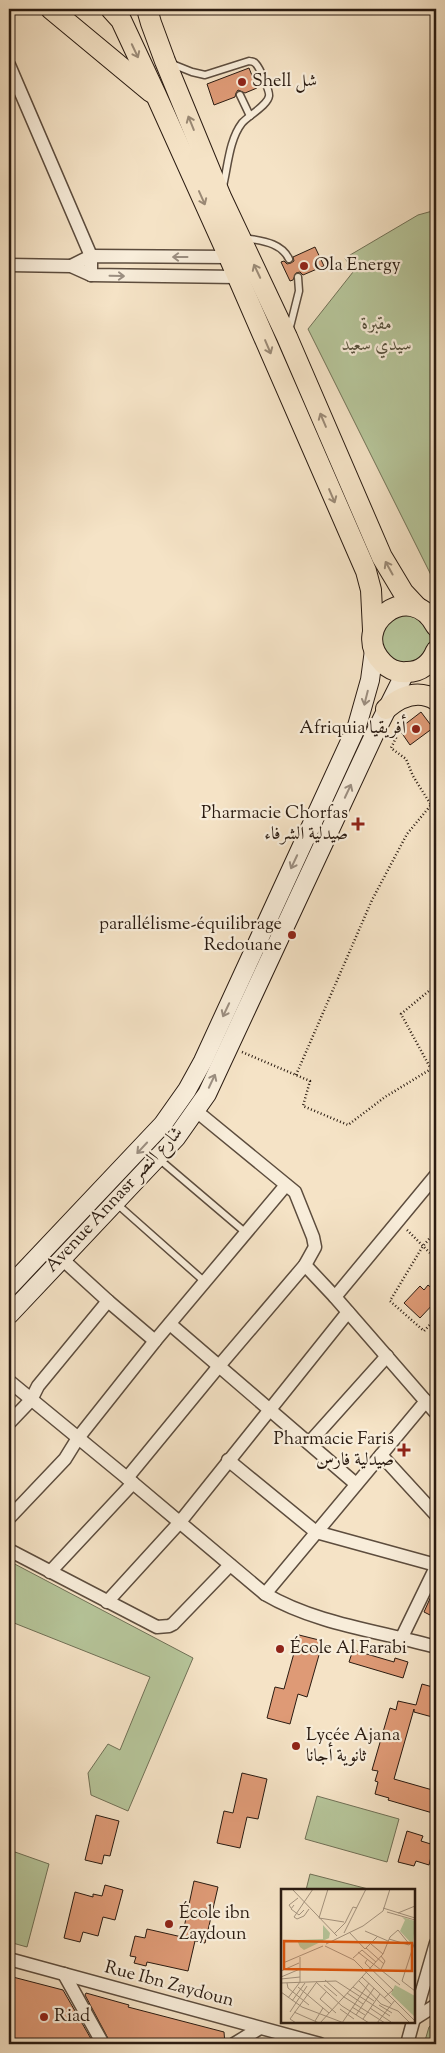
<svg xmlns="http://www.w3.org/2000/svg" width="445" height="2053" viewBox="0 0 445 2053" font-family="'Sorts Mill Goudy',Amiri,serif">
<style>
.green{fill:#b6c59a;stroke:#707056}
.building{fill:#de9a76;stroke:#2a1b11}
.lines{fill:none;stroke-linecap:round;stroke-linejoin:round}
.service-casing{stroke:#5d4d3e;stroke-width:9}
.minor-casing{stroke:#5d4d3e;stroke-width:15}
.secondary-casing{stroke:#2a1b11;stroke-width:20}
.primary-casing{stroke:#2a1b11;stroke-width:22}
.path{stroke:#2a1b11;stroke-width:2.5;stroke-dasharray:1 2.5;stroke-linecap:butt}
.service{stroke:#f8edda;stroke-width:6}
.minor{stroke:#f8edda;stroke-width:12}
.secondary{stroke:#f8edda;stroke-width:18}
.primary{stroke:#f5e3c6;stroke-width:20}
.oneway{stroke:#9a8975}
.oneway2{stroke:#9b8e80}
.poi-dot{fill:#8f2418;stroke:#f8edda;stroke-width:2}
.labels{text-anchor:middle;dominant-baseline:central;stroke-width:4.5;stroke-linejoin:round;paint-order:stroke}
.poi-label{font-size:18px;fill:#2a1b11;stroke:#f8edda;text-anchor:start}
.park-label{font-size:18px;font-style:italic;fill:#544e3a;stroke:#f8edda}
.street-label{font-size:18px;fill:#2a1b11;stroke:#f8edda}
.inset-road{fill:none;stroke:#a4937e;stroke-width:1}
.view{fill:#de560c;fill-opacity:0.15;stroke:#de560c;stroke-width:2.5}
.inset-edge{fill:none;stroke:#2a1b11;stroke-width:2.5}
</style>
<rect width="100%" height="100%" fill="#f5e3c6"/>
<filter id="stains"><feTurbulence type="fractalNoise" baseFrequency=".004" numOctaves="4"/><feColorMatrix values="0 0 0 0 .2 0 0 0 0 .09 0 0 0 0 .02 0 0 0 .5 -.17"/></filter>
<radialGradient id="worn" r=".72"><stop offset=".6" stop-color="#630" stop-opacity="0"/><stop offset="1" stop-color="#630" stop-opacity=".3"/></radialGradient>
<!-- green -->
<g class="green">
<polygon points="436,210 436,585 308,329 353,272 345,258 418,215"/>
<circle cx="406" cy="639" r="24"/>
<polygon points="9,1561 193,1658 128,1811 91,1795 88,1773 108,1744 120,1750 150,1677 9,1621"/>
<polygon points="317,1796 399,1819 387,1862 305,1839"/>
<polygon points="15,1852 49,1864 27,1947 9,1942 9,1867"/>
<polygon points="310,1874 372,1890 306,1890"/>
<polygon points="436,2021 436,2044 424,2044 429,2027"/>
</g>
<!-- building -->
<g class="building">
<polygon points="249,68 257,88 245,93 238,90 236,93 235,97 214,105 207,84"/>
<polygon points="315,247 324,266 303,275 300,272 296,273 293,280 290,281 281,262 284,261 287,264 291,263 294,261 293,257"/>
<polygon points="421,712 433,728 410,745 399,729"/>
<polygon points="428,1285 436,1292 436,1301 420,1318 404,1303 420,1286 424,1290"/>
<polygon points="436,1585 436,1618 424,1612"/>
<polygon points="299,1635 323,1641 307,1697 298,1694 290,1724 267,1718 275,1687 284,1689"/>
<polygon points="353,1650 394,1662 395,1658 408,1662 403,1678 349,1662"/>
<polygon points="422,1684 436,1688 436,1718 414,1712 414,1709 394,1779 436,1791 436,1814 388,1800 389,1798 375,1794 378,1782 375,1781 378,1771 372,1770 390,1708 396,1710 398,1701 416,1705"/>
<polygon points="242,1773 267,1779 258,1819 247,1817 240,1848 217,1843 224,1811 233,1813"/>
<polygon points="96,1815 119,1821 110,1856 104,1855 102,1864 85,1860"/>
<polygon points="407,1831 423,1836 421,1841 434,1845 429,1865 416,1861 414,1866 398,1862"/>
<polygon points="194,1881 218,1887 205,1943 195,1941 188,1971 147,1962 146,1966 134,1963 136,1957 130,1956 135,1936 145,1938 147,1929 182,1937"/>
<polygon points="105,1885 123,1890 115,1920 103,1917 98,1936 83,1932 80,1942 64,1938 75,1892 93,1897 93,1894 102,1896"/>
<polygon points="9,1976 63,1990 94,2044 9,2044"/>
<polygon points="86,1993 129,2005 128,2007 224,2032 225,2044 111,2044 85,1995"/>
</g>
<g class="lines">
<!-- service casing -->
<g class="service-casing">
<g id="service">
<path d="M172,64L192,72L205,75L249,61C253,62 254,61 256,64C260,68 270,92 269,96C268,105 248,116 242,123C229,140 228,166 223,186"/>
<polyline points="240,95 250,116"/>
<path d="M245,238C261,241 281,242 289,259"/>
<polyline points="289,331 299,291 298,277"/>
<polyline points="159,1159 246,1233"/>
<polyline points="117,1204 205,1282"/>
</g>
</g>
<!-- minor casing -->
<g class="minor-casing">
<g id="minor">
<polyline points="9,65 91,256 91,275"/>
<polyline points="9,265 71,266 91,275 237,277"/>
<polyline points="71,266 91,256 229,257"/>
<polyline points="62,1259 108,1301"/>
<polyline points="305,1265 335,1297 436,1413"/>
<polyline points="335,1297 436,1175"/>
<polyline points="170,1324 356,1484"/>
<path d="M9,1381L127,1478L265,1594C316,1624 379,1631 436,1647"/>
<polyline points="9,1423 31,1400 38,1386 108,1301 155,1341"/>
<polyline points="309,1443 387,1356"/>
<polyline points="381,1455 436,1515"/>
<polyline points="228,1460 316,1532 436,1565"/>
<polyline points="127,1478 219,1366 305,1265 315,1247 313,1237 295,1192 195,1110"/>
<polyline points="9,1518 65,1459 78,1438 155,1341 286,1185"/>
<polyline points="9,1550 157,1627 169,1626 173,1624 230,1565"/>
<polyline points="50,1572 133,1483"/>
<polyline points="265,1594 426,1401"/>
<polyline points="107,1602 180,1522 348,1312"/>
<polyline points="402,1637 436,1567"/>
<polyline points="9,1959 320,2044"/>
<polyline points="64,1974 103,2044"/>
<polyline points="414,2019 436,1943"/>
<polyline points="414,2019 436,2005"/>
<polyline points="234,2044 260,2028"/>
<polyline points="407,2044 413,2022"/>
</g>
</g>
<!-- secondary casing -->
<g class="secondary-casing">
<g id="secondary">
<polyline points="9,1287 163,1124 187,1090 203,1061 357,726 370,680 374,650"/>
<polyline points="9,1315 176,1138 207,1094 375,733 405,673"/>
</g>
</g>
<!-- primary casing -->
<g class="primary-casing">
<g id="primary">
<polyline points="51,9 151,92"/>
<polyline points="111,9 121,20 156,95 229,257 366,571 371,590 373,630"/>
<polyline points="147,9 151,23 165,61 221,197 287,337 382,557 403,592 417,607"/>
<path d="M436,626C410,577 347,627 383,663C389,669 398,673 407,672C421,672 431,663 436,651"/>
<path d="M386,709C401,696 418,689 436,700"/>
</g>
</g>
<!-- path -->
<g class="path">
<polyline points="242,1052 310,1081 303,1106 348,1125 385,1097 431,1069 401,1014 436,985"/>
<polyline points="296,1075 372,900 407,834 431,805 413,776 406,759 391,748 396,738 392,733"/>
<polyline points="407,1230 436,1259"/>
<polyline points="436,1231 423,1246 390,1301 424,1331 436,1318"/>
</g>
<!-- service -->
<use href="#service" class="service"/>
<!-- minor -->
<use href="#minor" class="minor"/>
<!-- secondary -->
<use href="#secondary" class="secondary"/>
<!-- primary -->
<use href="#primary" class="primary"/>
</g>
<!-- one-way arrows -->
<defs><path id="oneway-shaft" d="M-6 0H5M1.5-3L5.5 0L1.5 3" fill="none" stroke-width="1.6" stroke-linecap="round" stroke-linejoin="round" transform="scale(1.25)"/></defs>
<g class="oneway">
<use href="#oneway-shaft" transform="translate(135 51) rotate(65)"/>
<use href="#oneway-shaft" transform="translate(191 123) rotate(-112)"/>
<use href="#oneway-shaft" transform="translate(202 198) rotate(66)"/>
<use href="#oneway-shaft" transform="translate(257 271) rotate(-115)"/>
<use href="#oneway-shaft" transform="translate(268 347) rotate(67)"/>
<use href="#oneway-shaft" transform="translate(323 420) rotate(-113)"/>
<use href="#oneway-shaft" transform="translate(332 496) rotate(67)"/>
<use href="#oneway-shaft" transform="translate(389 568) rotate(-119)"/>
</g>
<g class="oneway2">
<use href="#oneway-shaft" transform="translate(180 257) rotate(-180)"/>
<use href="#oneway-shaft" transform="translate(117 276) rotate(1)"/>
<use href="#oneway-shaft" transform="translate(366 698) rotate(104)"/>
<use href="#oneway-shaft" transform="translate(348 791) rotate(-65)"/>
<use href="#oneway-shaft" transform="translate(294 862) rotate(115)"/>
<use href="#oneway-shaft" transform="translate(226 1010) rotate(115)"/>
<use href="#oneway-shaft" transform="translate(212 1081) rotate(-65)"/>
<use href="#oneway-shaft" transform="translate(142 1148) rotate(133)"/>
</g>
<!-- markers -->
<g class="poi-dot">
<circle cx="242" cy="82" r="5"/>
<circle cx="304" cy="266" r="5"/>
<circle cx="416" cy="729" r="5"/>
<path d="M355.5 816.5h5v5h5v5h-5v5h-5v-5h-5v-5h5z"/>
<circle cx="292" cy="935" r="5"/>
<path d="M401.5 1442.5h5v5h5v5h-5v5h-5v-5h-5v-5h5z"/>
<circle cx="280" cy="1649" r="5"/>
<circle cx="296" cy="1746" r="5"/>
<circle cx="169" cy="1924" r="5"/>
<circle cx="44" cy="2017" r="5"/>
</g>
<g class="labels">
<!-- poi labels -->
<g class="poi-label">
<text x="252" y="82">Shell شل</text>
<text x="314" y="266">Ola Energy</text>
<text x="406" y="729" text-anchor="end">Afriquia أفريقيا</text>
<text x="348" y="814" text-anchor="end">Pharmacie Chorfas<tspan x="348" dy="21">صيدلية الشرفاء</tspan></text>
<text x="282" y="925" text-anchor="end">parallélisme-équilibrage<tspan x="282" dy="21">Redouane</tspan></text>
<text x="394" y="1440" text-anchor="end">Pharmacie Faris<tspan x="394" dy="21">صيدلية فارس</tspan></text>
<text x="290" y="1649">École Al Farabi</text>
<text x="306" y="1736">Lycée Ajana<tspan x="306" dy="21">ثانوية أجانا</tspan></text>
<text x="179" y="1914">École ibn<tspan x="179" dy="21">Zaydoun</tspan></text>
<text x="54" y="2017">Riad</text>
</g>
<!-- park labels -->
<g class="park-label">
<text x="377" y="325">مقبرة<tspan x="377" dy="21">سيدي سعيد</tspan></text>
</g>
<!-- street labels -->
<g class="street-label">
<text transform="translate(115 1200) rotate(-47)">Avenue Annasr شارع النصر</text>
<text transform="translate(169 1985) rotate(15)">Rue Ibn Zaydoun</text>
</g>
</g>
<!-- overview -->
<g transform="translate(281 1889)">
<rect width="134" height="134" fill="#f5e3c6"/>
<path d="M121,28L134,32L132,56L119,42L124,31ZM42,36L49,44L48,49L23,61L19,58L16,51L42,50ZM114,96L134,107V128L110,105Z" fill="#b6c59a"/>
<path class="inset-road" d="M11,0L56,47M13,16L10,20L18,26L23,21M10,19L8,16L17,9M102,19L134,29M28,20L23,27L16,30L13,28L32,0M106,23L134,31M117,24L134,17M38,29L63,33M38,29L47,0M84,42L107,52M68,43L84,60M63,44L85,0M53,45L64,34L72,18L76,19M108,50L128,56M134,52L121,92L134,102M45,55L82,37L102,22L109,0M90,55L102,65M44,57L73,71L134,132M85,59L103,75M84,60L97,47M77,63L119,96M72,69L81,61L95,73M86,71L84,74L112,101L103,109M2,74L42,57M0,82L18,74M99,82L104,72L100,67M0,88L19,80M81,88L110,115M0,90L19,88M44,91L63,108L104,134M78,92L100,115L117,122L129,134M35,93L61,117L88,134M0,94L55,92L109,127M6,94L7,99L28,116M43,96L56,107M17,98L48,124M72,98L93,112M0,103L21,118L63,134M45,103L39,110L55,124M66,104L82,115M7,109L19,93V68M11,112L24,94M98,116L111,124M71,118L84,126M89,119L110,133M59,120L73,130M9,123L26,97M13,123L38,134M75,126L93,99M82,130L99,105M34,132L42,119M15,134L9,130L35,94M39,134L102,65L109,48L117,41L129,56M61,134L88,94M96,134L114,111"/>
<path class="view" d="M3,52L131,54V82L3,80Z"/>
<rect width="134" height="134" class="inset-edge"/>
</g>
<!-- margin -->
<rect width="445" height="2053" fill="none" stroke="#f5e3c6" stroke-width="30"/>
<rect x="10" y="10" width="425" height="2033" fill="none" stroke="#2a1b11" stroke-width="2.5"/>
<rect x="15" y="15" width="415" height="2023" fill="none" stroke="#2a1b11"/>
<rect width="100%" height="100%" filter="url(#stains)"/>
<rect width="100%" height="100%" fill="url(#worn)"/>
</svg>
